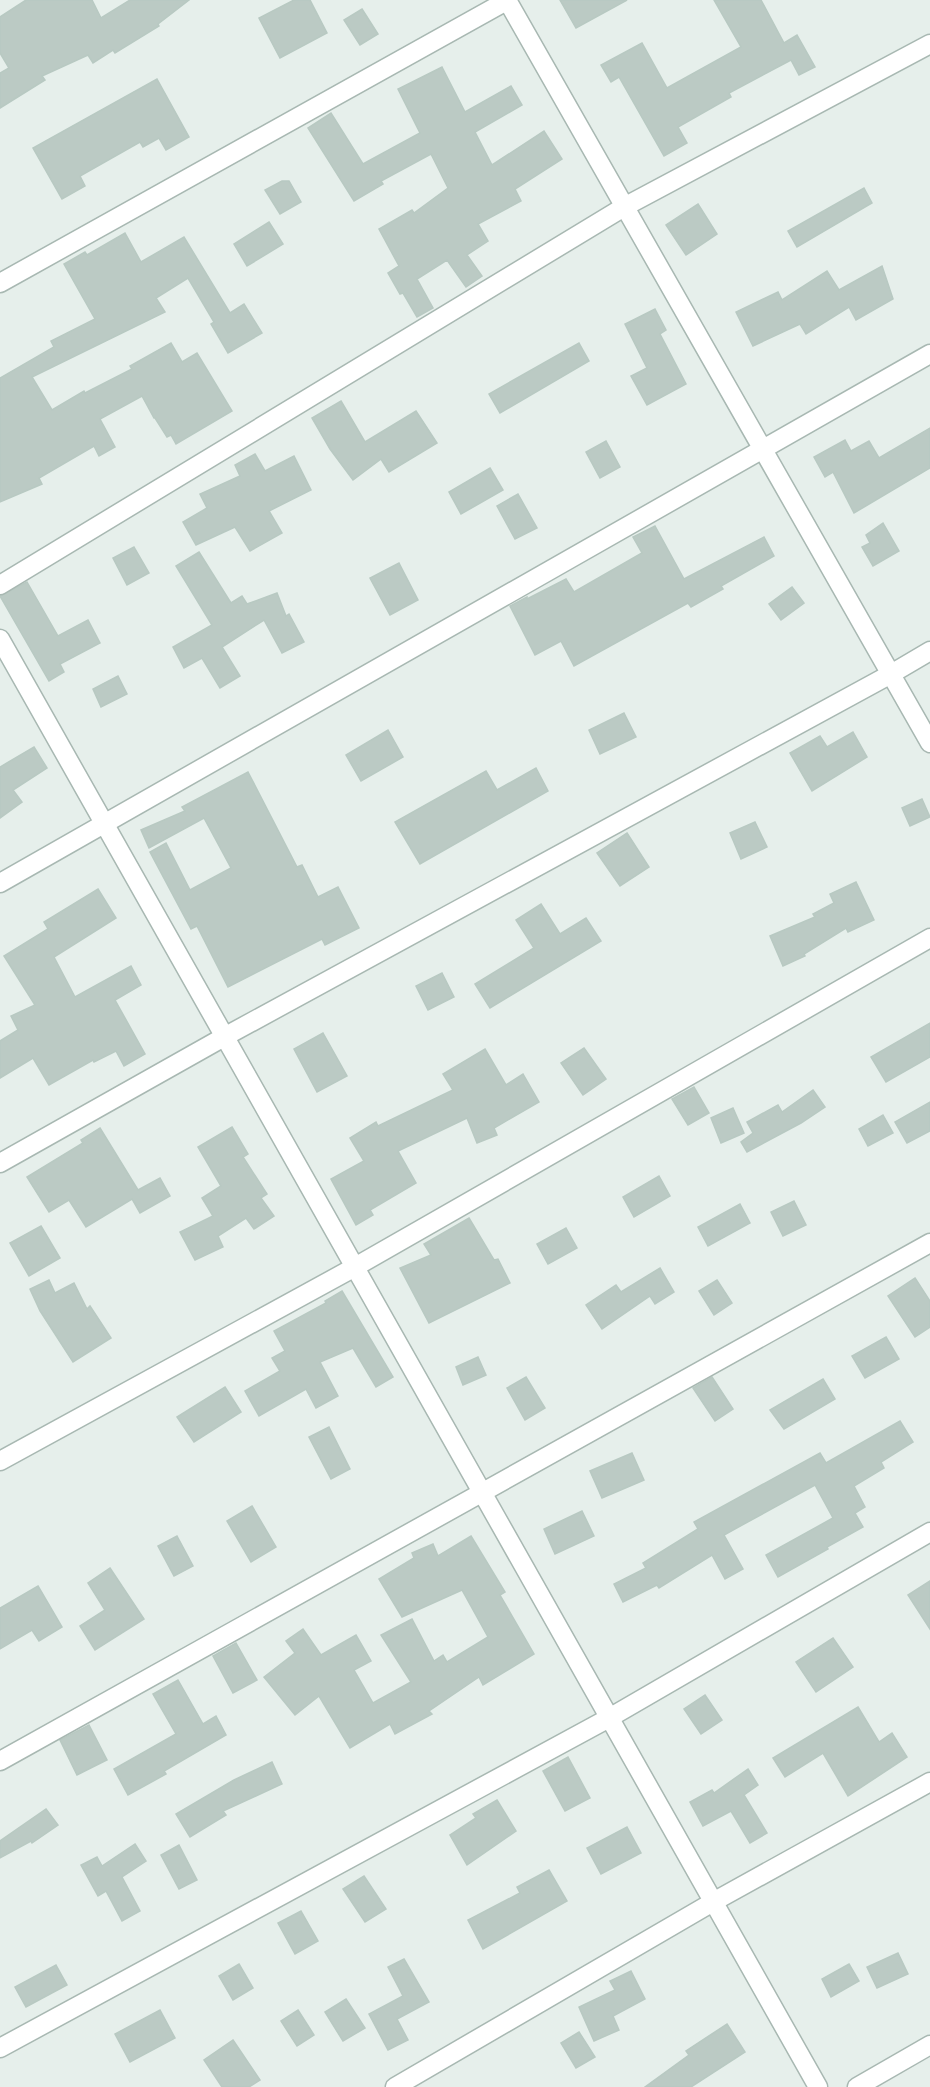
<svg xmlns="http://www.w3.org/2000/svg" width="930" height="2087" viewBox="0 0 930 2087" font-family="'Fira Sans Condensed',sans-serif">
<style>
.building{fill:#bbcac4;stroke:#b8c9c2;stroke-width:1.5}
.lines{fill:none;stroke-linecap:round;stroke-linejoin:round}
.minor-casing{stroke:#a8b8b2;stroke-width:21}
.tertiary-casing{stroke:#a8b8b2;stroke-width:21}
.minor{stroke:#fff;stroke-width:18}
.tertiary{stroke:#fff;stroke-width:18}
</style>
<rect width="100%" height="100%" fill="#e6efeb"/>
<!-- building -->
<g class="building">
<polygon points="26,0 92,0 101,18 130,0 189,0 158,24 159,26 115,53 113,50 93,63 88,55 42,76 45,80 0,108 0,73 9,68 0,53 0,17"/>
<polygon points="294,0 310,0 327,33 280,58 259,18"/>
<polygon points="560,0 627,0 576,28"/>
<polygon points="714,0 761,0 784,43 797,35 815,67 799,75 791,60 729,93 731,97 678,127 687,143 664,156 619,77 611,82 601,65 642,43 667,88 741,47"/>
<polygon points="362,9 378,34 360,45 344,20"/>
<polygon points="442,67 465,112 511,86 522,105 475,132 492,165 544,131 562,159 515,189 521,201 478,224 488,241 467,255 482,276 466,287 447,260 417,279 433,308 417,317 403,293 400,294 388,273 399,266 379,229 412,210 414,213 448,188 431,154 381,181 383,184 354,201 308,128 331,113 363,164 420,133 398,89"/>
<polygon points="157,79 189,137 166,150 159,138 143,147 140,142 80,176 85,186 62,199 33,148"/>
<polygon points="282,181 289,181 301,202 280,214 265,190"/>
<polygon points="864,188 872,203 797,247 788,231"/>
<polygon points="698,204 717,234 686,255 666,225"/>
<polygon points="269,222 283,244 247,266 234,244"/>
<polygon points="125,233 141,262 184,237 230,313 244,304 262,333 228,353 211,324 214,322 188,278 156,298 165,312 32,377 52,410 84,391 85,393 132,369 130,366 171,343 182,362 197,353 232,411 176,444 171,435 167,437 155,418 154,418 142,396 100,419 115,447 99,456 94,446 39,478 42,484 0,502 0,378 54,347 51,341 95,319 64,264 85,252 87,255"/>
<polygon points="882,266 893,299 856,320 849,307 806,334 800,324 753,346 736,312 778,292 782,300 827,271 839,290"/>
<polygon points="655,309 666,330 660,334 686,384 647,405 631,376 647,368 625,324"/>
<polygon points="579,343 589,361 500,413 489,394"/>
<polygon points="341,401 365,442 416,411 437,443 389,472 381,459 353,480 330,449 312,418"/>
<polygon points="930,428 930,468 854,513 833,472 825,477 814,457 845,440 851,451 869,441 879,458"/>
<polygon points="606,441 620,467 600,478 586,452"/>
<polygon points="255,454 265,471 294,456 311,490 269,511 282,533 250,551 235,527 196,545 183,522 207,508 200,494 240,476 235,465"/>
<polygon points="490,468 503,490 461,514 449,492"/>
<polygon points="518,494 537,528 515,539 497,506"/>
<polygon points="883,523 899,551 873,566 862,547 870,543 866,535"/>
<polygon points="655,526 684,579 764,537 774,556 721,586 723,589 691,607 688,603 574,666 561,641 535,655 510,606 527,597 527,599 566,579 574,592 642,553 633,537"/>
<polygon points="134,547 149,573 127,585 113,558"/>
<polygon points="199,552 231,603 242,596 247,604 277,593 286,616 289,614 304,642 282,653 264,620 222,647 240,676 220,688 202,658 184,668 173,647 212,625 176,566"/>
<polygon points="399,563 418,600 390,615 370,578"/>
<polygon points="27,582 58,636 88,620 100,643 60,664 64,672 49,681 0,596"/>
<polygon points="792,587 804,603 781,620 769,604"/>
<polygon points="118,676 127,694 101,707 93,689"/>
<polygon points="624,713 636,737 600,754 589,730"/>
<polygon points="388,730 403,757 361,781 346,755"/>
<polygon points="853,732 867,757 812,791 790,753 820,736 827,747"/>
<polygon points="34,747 47,768 13,790 22,802 0,818 0,767"/>
<polygon points="536,768 548,791 420,864 395,822 486,771 497,790"/>
<polygon points="248,772 297,867 302,865 318,897 338,887 359,928 325,945 322,939 228,987 197,926 191,929 150,852 166,843 190,890 231,868 204,818 149,848 141,830 185,811 182,807"/>
<polygon points="922,799 930,817 910,826 902,808"/>
<polygon points="755,822 767,847 741,859 730,833"/>
<polygon points="627,833 649,867 620,886 597,853"/>
<polygon points="856,882 874,920 848,932 846,928 804,954 805,956 783,966 770,936 815,917 813,914 834,903 830,894"/>
<polygon points="98,889 116,918 54,957 75,997 131,966 141,985 115,1000 145,1054 124,1066 116,1051 94,1062 93,1060 49,1085 33,1058 0,1078 0,1041 18,1030 11,1016 35,1005 4,956 48,929 44,922"/>
<polygon points="541,904 560,934 586,918 601,941 490,1008 475,984 534,948 516,920"/>
<polygon points="442,973 454,997 428,1010 416,986"/>
<polygon points="930,1023 930,1057 886,1082 871,1057"/>
<polygon points="323,1033 347,1076 317,1092 294,1049"/>
<polygon points="584,1048 606,1079 583,1095 561,1063"/>
<polygon points="485,1049 506,1085 523,1074 539,1102 494,1128 497,1135 477,1143 467,1118 398,1151 416,1183 370,1210 373,1215 356,1225 331,1179 364,1161 350,1138 376,1122 378,1126 453,1090 443,1074"/>
<polygon points="694,1087 709,1113 688,1125 672,1099"/>
<polygon points="813,1090 825,1107 801,1123 747,1152 741,1142 753,1133 747,1122 778,1105 782,1112"/>
<polygon points="930,1102 930,1131 907,1143 895,1122"/>
<polygon points="733,1108 744,1133 721,1143 711,1118"/>
<polygon points="883,1115 893,1133 868,1146 859,1129"/>
<polygon points="232,1127 248,1154 243,1157 267,1194 261,1198 274,1216 254,1229 246,1218 218,1236 223,1247 195,1260 180,1232 213,1216 202,1198 221,1186 198,1147"/>
<polygon points="100,1128 138,1190 160,1178 170,1196 140,1213 132,1199 86,1227 69,1200 49,1212 27,1177 83,1143 81,1140"/>
<polygon points="659,1176 670,1196 634,1217 623,1197"/>
<polygon points="794,1201 806,1225 783,1236 771,1212"/>
<polygon points="740,1204 750,1223 708,1246 698,1227"/>
<polygon points="469,1218 494,1260 498,1259 510,1283 429,1323 400,1268 431,1255 424,1244"/>
<polygon points="41,1226 60,1258 29,1276 10,1243"/>
<polygon points="566,1228 577,1248 548,1264 537,1244"/>
<polygon points="660,1268 674,1292 655,1304 650,1296 602,1329 586,1305 616,1285 621,1292"/>
<polygon points="915,1278 930,1301 930,1327 915,1337 888,1296"/>
<polygon points="49,1280 55,1293 74,1283 87,1309 90,1306 111,1338 73,1362 40,1311 30,1289"/>
<polygon points="717,1280 732,1303 714,1315 699,1291"/>
<polygon points="342,1291 393,1377 376,1387 353,1348 320,1362 338,1396 316,1408 306,1389 259,1416 245,1391 280,1371 272,1358 285,1351 274,1331 326,1303 325,1301"/>
<polygon points="886,1337 899,1359 865,1378 852,1356"/>
<polygon points="478,1357 486,1375 463,1385 456,1367"/>
<polygon points="526,1377 545,1408 525,1420 507,1388"/>
<polygon points="712,1377 733,1409 715,1421 693,1388"/>
<polygon points="823,1379 835,1399 784,1429 770,1410"/>
<polygon points="225,1387 241,1412 194,1442 177,1417"/>
<polygon points="900,1421 913,1442 881,1462 884,1468 854,1486 865,1507 855,1513 863,1527 827,1547 828,1549 778,1577 766,1555 833,1518 815,1485 724,1535 743,1569 725,1579 712,1555 659,1588 657,1585 623,1602 614,1584 646,1568 643,1563 698,1529 694,1522 820,1453 826,1463"/>
<polygon points="329,1427 350,1469 331,1479 309,1437"/>
<polygon points="632,1453 644,1480 602,1498 590,1471"/>
<polygon points="252,1506 276,1547 251,1562 227,1521"/>
<polygon points="582,1511 594,1536 555,1554 544,1529"/>
<polygon points="177,1536 193,1566 174,1576 158,1546"/>
<polygon points="471,1536 505,1592 500,1595 534,1654 483,1685 479,1677 429,1711 432,1714 395,1734 390,1724 350,1748 319,1696 295,1715 264,1677 295,1653 286,1641 303,1629 321,1655 356,1635 371,1661 354,1670 373,1703 411,1682 381,1635 412,1619 434,1661 443,1655 447,1662 488,1637 462,1590 402,1617 379,1579 414,1558 412,1553 433,1544 438,1556"/>
<polygon points="110,1568 144,1619 95,1650 80,1626 105,1610 88,1583"/>
<polygon points="930,1581 930,1629 908,1595"/>
<polygon points="38,1586 62,1627 39,1641 32,1630 0,1649 0,1608"/>
<polygon points="833,1638 853,1667 816,1692 796,1662"/>
<polygon points="236,1643 257,1680 233,1693 213,1656"/>
<polygon points="178,1680 203,1724 216,1716 226,1735 164,1771 166,1774 128,1795 114,1769 176,1734 153,1694"/>
<polygon points="705,1695 722,1720 701,1734 684,1709"/>
<polygon points="858,1707 879,1742 892,1733 907,1757 848,1796 823,1753 785,1777 773,1758"/>
<polygon points="89,1725 107,1760 77,1775 60,1740"/>
<polygon points="568,1757 590,1798 565,1811 543,1771"/>
<polygon points="272,1762 282,1784 223,1811 226,1815 190,1837 176,1814 234,1780"/>
<polygon points="748,1769 758,1785 744,1795 767,1833 750,1843 731,1811 703,1826 690,1802 712,1790 714,1793"/>
<polygon points="497,1800 516,1831 467,1865 450,1835 476,1818 473,1814"/>
<polygon points="46,1809 58,1825 32,1843 31,1841 0,1858 0,1841"/>
<polygon points="627,1827 641,1853 601,1874 587,1848"/>
<polygon points="135,1844 146,1861 122,1877 140,1911 122,1921 106,1891 98,1896 81,1865 97,1857 102,1866"/>
<polygon points="179,1845 197,1880 179,1889 161,1855"/>
<polygon points="549,1870 567,1901 483,1949 468,1920 520,1893 517,1887"/>
<polygon points="364,1876 386,1909 365,1922 343,1889"/>
<polygon points="301,1911 318,1941 295,1954 278,1923"/>
<polygon points="898,1953 908,1974 877,1988 867,1967"/>
<polygon points="404,1959 429,2002 397,2019 408,2040 388,2050 369,2014 403,1996 388,1967"/>
<polygon points="239,1964 253,1988 233,2000 219,1976"/>
<polygon points="849,1964 859,1981 831,1997 822,1979"/>
<polygon points="56,1965 67,1985 26,2007 15,1987"/>
<polygon points="631,1971 645,1999 613,2016 619,2030 594,2041 579,2007 615,1990 610,1981"/>
<polygon points="346,1999 365,2028 343,2041 325,2012"/>
<polygon points="160,2010 175,2038 130,2062 115,2034"/>
<polygon points="298,2010 314,2035 297,2046 281,2021"/>
<polygon points="727,2024 745,2052 691,2087 645,2087 689,2055 686,2051"/>
<polygon points="579,2032 595,2057 576,2068 561,2043"/>
<polygon points="233,2040 260,2080 249,2087 222,2087 204,2060"/>
</g>
<g class="lines">
<!-- minor casing -->
<g class="minor-casing">
<g id="minor">
<polyline points="507,0 930,743"/>
<polyline points="0,283 508,0"/>
<polyline points="0,585 624,207 930,44"/>
<polyline points="0,883 930,354"/>
<polyline points="0,1163 224,1037 891,674 930,651"/>
<polyline points="0,1461 355,1267 930,938"/>
<polyline points="0,1761 930,1243"/>
<polyline points="0,2048 609,1718 930,1532"/>
<polyline points="395,2087 713,1902 930,1782"/>
<polyline points="857,2087 930,2045"/>
</g>
</g>
<!-- tertiary casing -->
<g class="tertiary-casing">
<polyline id="tertiary" points="0,639 818,2087"/>
</g>
<!-- minor -->
<use href="#minor" class="minor"/>
<!-- tertiary -->
<use href="#tertiary" class="tertiary"/>
</g>
</svg>
